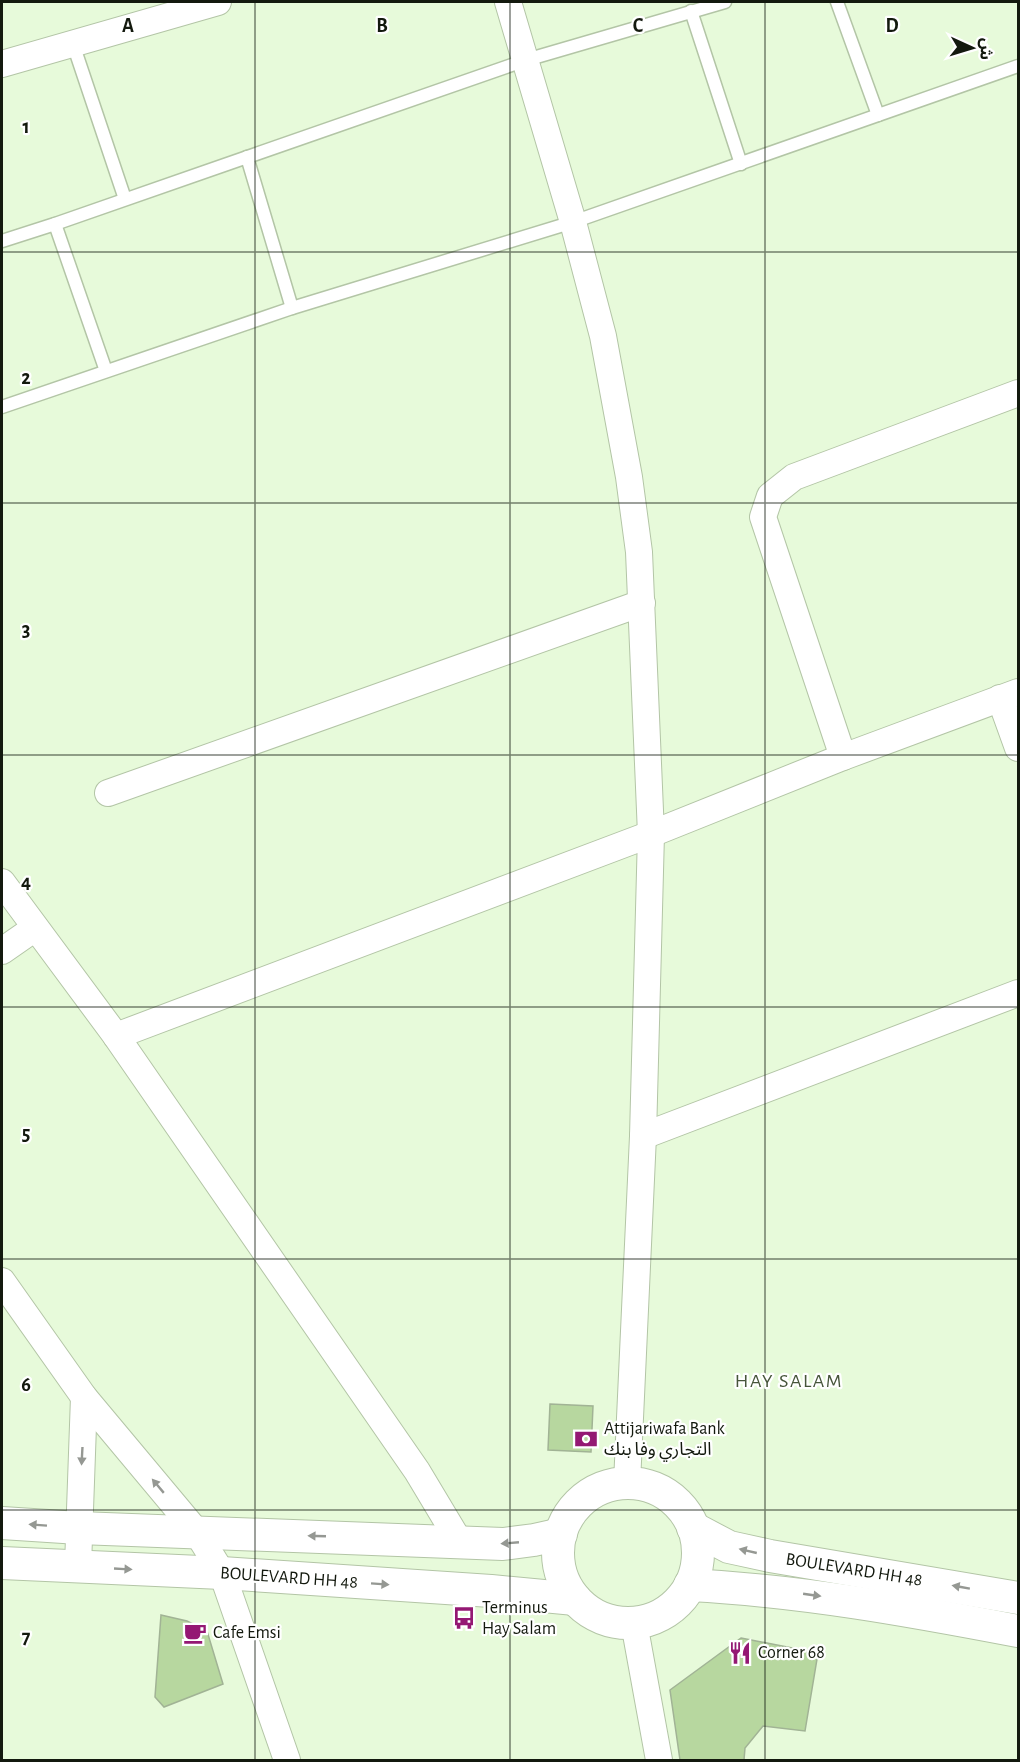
<svg xmlns="http://www.w3.org/2000/svg" width="1020" height="1762" viewBox="0 0 1020 1762" font-family="'Alegreya Sans','Noto Sans Arabic',sans-serif">
<style>
.building{fill:#b7d79f;stroke:#a1b395;stroke-width:1.5}
.lines{fill:none;stroke-linecap:round;stroke-linejoin:round}
.service-casing{stroke:#b3c5a6;stroke-width:15}
.minor-casing{stroke:#b3c5a6;stroke-width:28}
.tertiary-casing{stroke:#b3c5a6;stroke-width:34}
.service{stroke:#fff;stroke-width:12}
.minor{stroke:#fff;stroke-width:26}
.tertiary{stroke:#fff;stroke-width:32}
.oneway{fill:#959893}
.grid{fill:none;stroke:#13190e;stroke-width:1.5;stroke-opacity:0.55}
.labels{text-anchor:middle;dominant-baseline:central;stroke-width:4.5;stroke-linejoin:round;paint-order:stroke}
.poi-label{font-size:18px;fill:#13190e;stroke:#fff;text-anchor:start}
.street-label{font-size:18px;fill:#13190e;stroke:#fff}
.neighbourhood-label{font-size:20px;letter-spacing:1.5px;fill:#46553a;stroke:#fff}
.grid-label{font-size:20px;text-anchor:middle;font-weight:bold;fill:#13190e;stroke:#fff;stroke-width:4.5;stroke-linejoin:round;paint-order:stroke}
</style>
<rect width="100%" height="100%" fill="#e7fada"/>
<!-- building -->
<g class="building">
<polygon points="550,1404 593,1406 591,1452 548,1450"/>
<polygon points="161,1615 187,1621 207,1631 223,1684 164,1707 155,1697"/>
<polygon points="741,1638 818,1653 805,1731 763,1726 745,1748 744,1760 680,1760 670,1690"/>
</g>
<g class="lines">
<!-- service casing -->
<g class="service-casing">
<g id="service">
<polyline points="837,2 878,115"/>
<polyline points="691,11 741,164"/>
<polyline points="73,44 125,199"/>
<polyline points="247,157 292,308"/>
<polyline points="55,224 106,371"/>
<polyline points="2,241 55,224 526,60 725,2"/>
<polyline points="2,407 292,308 573,222 1018,66"/>
</g>
</g>
<!-- minor casing -->
<g class="minor-casing">
<g id="minor">
<polyline points="508,2 573,222 603,336 629,477 639,552 651,834 643,1136 627,1483"/>
<polyline points="2,64 218,2"/>
<polyline points="1000,698 1018,748"/>
<polyline points="843,757 763,517 770,496 794,477 1018,393"/>
<polyline points="108,793 642,603"/>
<polyline points="2,882 116,1036 417,1471 459,1541"/>
<polyline points="2,951 35,928"/>
<polyline points="116,1036 651,834 843,757 1018,692"/>
<polyline points="643,1136 1018,993"/>
<polyline points="2,1281 84,1397 196,1531 222,1573 287,1760"/>
<polyline points="78,1566 84,1397"/>
<polyline points="634,1623 659,1760"/>
</g>
</g>
<!-- tertiary casing -->
<g class="tertiary-casing">
<g id="tertiary">
<circle cx="628" cy="1553" r="70"/>
<polyline points="2,1523 79,1528 503,1544 534,1540 561,1534"/>
<polyline points="693,1528 729,1547 770,1556 1018,1598"/>
<polyline points="2,1563 222,1573 491,1591 575,1599"/>
<path d="M690,1585C803,1591 908,1610 1018,1631"/>
</g>
</g>
<!-- service -->
<use href="#service" class="service"/>
<!-- minor -->
<use href="#minor" class="minor"/>
<!-- tertiary -->
<use href="#tertiary" class="tertiary"/>
</g>
<!-- one-way arrows -->
<defs><path id="oneway-solid" d="M-6-.8H1V-3.2L6.5 0L1 3.2V.8H-6Z" transform="scale(1.5)"/></defs>
<g class="oneway">
<use href="#oneway-solid" transform="translate(82 1456) rotate(93)"/>
<use href="#oneway-solid" transform="translate(158 1486) rotate(-130)"/>
<use href="#oneway-solid" transform="translate(38 1525) rotate(-176)"/>
<use href="#oneway-solid" transform="translate(317 1536) rotate(-178)"/>
<use href="#oneway-solid" transform="translate(510 1543) rotate(175)"/>
<use href="#oneway-solid" transform="translate(748 1551) rotate(-167)"/>
<use href="#oneway-solid" transform="translate(123 1569) rotate(3)"/>
<use href="#oneway-solid" transform="translate(380 1584) rotate(4)"/>
<use href="#oneway-solid" transform="translate(961 1587) rotate(-170)"/>
<use href="#oneway-solid" transform="translate(812 1595) rotate(8)"/>
</g>
<!-- grid -->
<path class="grid" d="M255,2V1760M510,2V1760M765,2V1760M2,252H1018M2,503H1018M2,755H1018M2,1007H1018M2,1259H1018M2,1510H1018"/>
<!-- icons -->
<defs>
<g id="bank-bare" transform="scale(1.8)"><path d="M-6-4H6V4H-6ZM0-2.3a2.3 2.3 0 1 0 0 4.6a2.3 2.3 0 1 0 0-4.6Z" fill="#941873" stroke="#fff" stroke-width="2.5" paint-order="stroke"/></g>
<g id="bus-bare" transform="scale(1.8)"><path d="M-5-6H5V4H4V6H2V4H-2V6H-4V4H-5ZM-3.5-4V0h7V-4ZM-3.5 1.2v1.5H-2V1.2ZM2 1.2v1.5H3.5V1.2Z" fill="#941873" stroke="#fff" stroke-width="2.5" paint-order="stroke"/></g>
<g id="cafe-bare" transform="scale(1.8)"><path d="M-5.5-4.5H6V0H3Q3 3.5 0 3.5H-2.5Q-5.5 3.5-5.5 0ZM3-3.2v2h1.7v-2ZM-6 4.5H4V6H-6Z" fill="#941873" stroke="#fff" stroke-width="2.5" paint-order="stroke"/></g>
<g id="restaurant-bare" transform="scale(1.8)"><path d="M-5-6h1v4h1v-4h1v4h1v-4h1v5L-1.5 .5V6h-2V.5L-5-1ZM5-6V6H3V1.5H1.5Q1.5-4 5-6Z" fill="#941873" stroke="#fff" stroke-width="2.5" paint-order="stroke"/></g>
</defs>
<g fill-rule="evenodd">
<use href="#bank-bare" x="586" y="1439"/>
<use href="#bus-bare" x="464" y="1618"/>
<use href="#cafe-bare" x="195" y="1633"/>
<use href="#restaurant-bare" x="740" y="1653"/>
</g>
<g class="labels">
<!-- poi labels -->
<g class="poi-label">
<text x="604" y="1429">Attijariwafa Bank<tspan x="604" dy="21">التجاري وفا بنك</tspan></text>
<text x="482" y="1608">Terminus<tspan x="482" dy="21">Hay Salam</tspan></text>
<text x="213" y="1633">Cafe Emsi</text>
<text x="758" y="1653">Corner 68</text>
</g>
<!-- street labels -->
<g class="street-label">
<text transform="translate(854 1570) rotate(9)">BOULEVARD HH 48</text>
<text transform="translate(289 1578) rotate(4)">BOULEVARD HH 48</text>
</g>
<!-- neighbourhood labels -->
<g class="neighbourhood-label">
<text x="789" y="1381">HAY SALAM</text>
</g>
</g>
<g class="grid-label">
<text x="128" y="32">A</text>
<text x="382" y="32">B</text>
<text x="638" y="32">C</text>
<text x="892" y="32">D</text>
<text x="26" y="133">1</text>
<text x="26" y="384">2</text>
<text x="26" y="636">3</text>
<text x="26" y="888">4</text>
<text x="26" y="1140">5</text>
<text x="26" y="1391">6</text>
<text x="26" y="1643">7</text>
</g>
<!-- border -->
<rect width="1020" height="1762" fill="none" stroke="#13190e" stroke-width="6"/>
<!-- north arrow -->
<g transform="translate(972 48) rotate(94)" stroke="#ffffff" stroke-width="4.5" paint-order="stroke">
<path d="M0-4.5L10 22L0 15L-10 22Z" fill="#13190e"/>
<text y="-9" font-size="16" font-weight="bold" text-anchor="middle" fill="#13190e">ش</text>
</g>
</svg>
